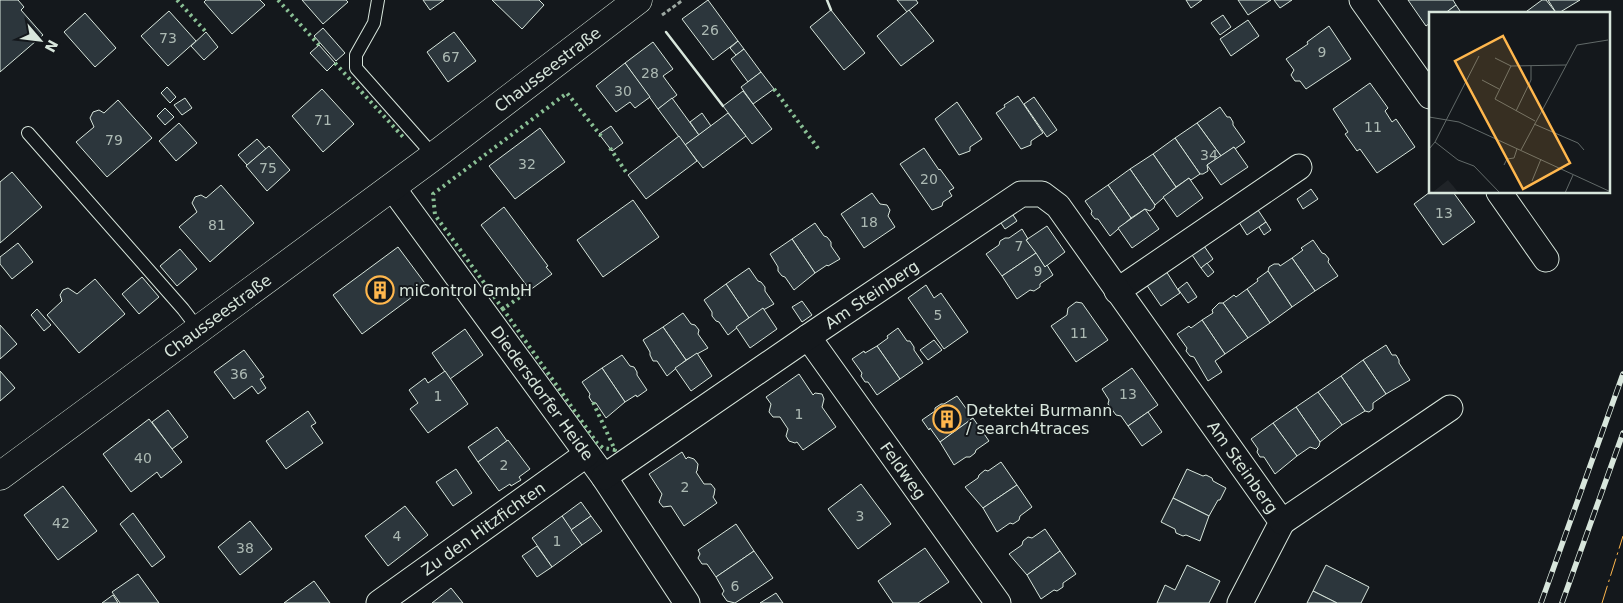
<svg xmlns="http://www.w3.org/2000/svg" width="1623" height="603" viewBox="0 0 1623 603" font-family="'DejaVu Sans',sans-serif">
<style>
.building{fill:#2c363c;stroke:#d8e6dc}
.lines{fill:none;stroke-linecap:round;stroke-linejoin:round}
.service-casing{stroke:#d8e6dc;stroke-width:14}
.minor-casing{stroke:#d8e6dc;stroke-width:27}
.secondary-casing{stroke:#d8e6dc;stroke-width:29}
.path{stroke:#9da8a2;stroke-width:3;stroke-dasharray:4 2.5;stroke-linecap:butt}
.service{stroke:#14181c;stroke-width:12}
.minor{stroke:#14181c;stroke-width:25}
.secondary{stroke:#14181c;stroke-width:28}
.rail-casing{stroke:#d8e6dc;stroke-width:5.5}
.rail{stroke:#14181c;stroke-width:4;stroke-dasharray:11;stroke-linecap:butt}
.hedge{stroke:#8ac095;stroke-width:4;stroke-dasharray:2.5 4;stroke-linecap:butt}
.wall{stroke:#d8e6dc;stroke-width:2.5}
.power{stroke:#ffb74d;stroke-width:1;stroke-dasharray:18 4 2.5 4;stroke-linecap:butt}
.labels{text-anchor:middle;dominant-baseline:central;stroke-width:4;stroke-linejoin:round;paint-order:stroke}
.number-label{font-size:14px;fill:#adbab4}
.street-label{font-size:16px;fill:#d8e6dc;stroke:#14181c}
.poi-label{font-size:16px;fill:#d8e6dc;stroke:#14181c;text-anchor:start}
.inset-road{fill:none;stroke:#626a69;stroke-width:1}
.view{fill:#ffb74d;fill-opacity:0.15;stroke:#ffb74d;stroke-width:2.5}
.inset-edge{fill:none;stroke:#d8e6dc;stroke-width:2.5}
</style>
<rect width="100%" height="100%" fill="#14181c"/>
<!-- building -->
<g class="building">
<polygon points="0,0 18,0 24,7 21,10 43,35 0,72"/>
<polygon points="206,0 260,0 265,5 232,34 204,2"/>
<polygon points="302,0 346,0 348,2 323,24"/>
<polygon points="423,0 444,0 430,10"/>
<polygon points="492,0 539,0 544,5 522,29"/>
<polygon points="708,0 738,41 713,60 682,19"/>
<polygon points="897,0 916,0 918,3 907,12"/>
<polygon points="1186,0 1202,0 1191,8"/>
<polygon points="1238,0 1271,0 1248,15"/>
<polygon points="1274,0 1292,0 1280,8"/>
<polygon points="1408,0 1453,0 1456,5 1444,14 1430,14 1430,23 1426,26"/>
<polygon points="1542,0 1546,0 1557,14 1523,14"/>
<polygon points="1548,0 1580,0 1557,14"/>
<polygon points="1456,5 1462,14 1444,14"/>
<polygon points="831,10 865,53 844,70 810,27"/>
<polygon points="909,10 934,41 901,66 877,36"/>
<polygon points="169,11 196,41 168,66 141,36"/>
<polygon points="85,13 116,48 95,67 64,32"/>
<polygon points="1223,15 1231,27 1220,35 1211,23"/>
<polygon points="1248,20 1259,36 1231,56 1220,39"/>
<polygon points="1329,26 1351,59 1306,89 1300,81 1295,81 1291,75 1294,70 1286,59 1308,44 1307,42"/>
<polygon points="323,28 345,53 336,61 314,36"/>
<polygon points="206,32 218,47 204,60 191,46"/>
<polygon points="454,32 476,61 448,82 427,52"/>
<polygon points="738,41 744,49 736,55 730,48"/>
<polygon points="653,42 673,69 663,76 677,95 658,109 625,63"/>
<polygon points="319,45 335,63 327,71 310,53"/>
<polygon points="744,49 761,72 748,82 731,59"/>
<polygon points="625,63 650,97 635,108 630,102 616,112 596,86"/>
<polygon points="761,72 774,89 753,104 741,87"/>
<polygon points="1370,83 1388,108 1385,111 1392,122 1396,119 1415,147 1377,173 1360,149 1357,151 1345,134 1348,132 1333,109"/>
<polygon points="167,87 176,97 170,103 161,93"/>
<polygon points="322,89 354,124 323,152 292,116"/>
<polygon points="743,91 772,129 752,144 723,106"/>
<polygon points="1018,96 1043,133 1031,141 1031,145 1021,149 996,113 1005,107 1004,105"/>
<polygon points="1034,97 1057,130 1047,137 1024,104"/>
<polygon points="185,98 192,108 182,115 174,105"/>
<polygon points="672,98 699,135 685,145 658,109"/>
<polygon points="118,100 152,138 107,177 76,142 94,127 90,118 93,112 99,110 104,113"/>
<polygon points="957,102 982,139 970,147 970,151 959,155 935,119"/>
<polygon points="1220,107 1227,117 1230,117 1233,122 1233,125 1245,142 1235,149 1234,147 1221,156 1197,123"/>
<polygon points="165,108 174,117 165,125 157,116"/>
<polygon points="702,113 711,126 699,135 690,122"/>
<polygon points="728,113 746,136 703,168 685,145"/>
<polygon points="179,123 197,143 176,161 159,141"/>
<polygon points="1197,123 1221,156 1207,165 1208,171 1203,174 1200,174 1175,138"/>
<polygon points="611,126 623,143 612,151 599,134"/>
<polygon points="540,128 565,162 515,199 489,166"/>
<polygon points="679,136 697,161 646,199 628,175"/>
<polygon points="1175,138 1200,174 1191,180 1189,178 1176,187 1153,154"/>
<polygon points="257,139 266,149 247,165 238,155"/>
<polygon points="269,146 290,170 267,191 246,166"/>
<polygon points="1234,147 1248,167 1221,185 1207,165"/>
<polygon points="924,148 939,170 940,169 954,188 949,191 952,196 943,202 942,206 932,210 900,164"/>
<polygon points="1153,154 1176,187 1155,205 1130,169"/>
<polygon points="1130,169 1155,205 1154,208 1150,211 1145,209 1131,218 1108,185"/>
<polygon points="12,172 42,207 0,243 0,182"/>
<polygon points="1189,178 1203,198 1177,217 1163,197"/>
<polygon points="221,185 254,223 210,262 179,227 197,212 192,203 195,197 201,195 206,198"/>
<polygon points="1108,185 1131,218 1110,236 1098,219 1095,219 1091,214 1092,211 1085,201"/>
<polygon points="1311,189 1318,199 1303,209 1297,199"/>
<polygon points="1430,192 1453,192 1475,222 1443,245 1414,204"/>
<polygon points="872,193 880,204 887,205 890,210 888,216 895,227 864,248 841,214"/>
<polygon points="633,200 659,237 603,277 577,240"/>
<polygon points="504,207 548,266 546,267 552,274 530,290 481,225"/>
<polygon points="1256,207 1266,222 1247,235 1237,219"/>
<polygon points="1145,209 1159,229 1132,248 1118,228"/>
<polygon points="1011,212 1017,221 1005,229 999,220"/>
<polygon points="1266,222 1271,230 1264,235 1259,227"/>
<polygon points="815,223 824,236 827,237 831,242 831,246 840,259 828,266 827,265 815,273 792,239"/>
<polygon points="1047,226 1065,252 1045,267 1026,240"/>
<polygon points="1022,229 1028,239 1026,240 1036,253 1002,276 986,254 999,245 1000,241 1005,238 1009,238"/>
<polygon points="792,239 815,273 794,290 785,277 782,276 778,271 778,267 770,254"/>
<polygon points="1313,240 1322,253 1325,254 1329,259 1328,262 1338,276 1315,291 1292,258 1303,250 1301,248"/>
<polygon points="18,243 33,262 12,279 0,264 0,257"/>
<polygon points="1202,243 1213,259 1201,268 1190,252"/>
<polygon points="398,247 427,286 362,334 333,295"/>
<polygon points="180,249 197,269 177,286 160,266"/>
<polygon points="1036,253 1045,267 1047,265 1053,275 1040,284 1040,287 1034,291 1030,290 1017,299 1002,276"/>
<polygon points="1292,258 1315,291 1292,307 1268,271 1269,267 1274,264 1279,264 1280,266"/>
<polygon points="1207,263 1214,272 1208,277 1201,268"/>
<polygon points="749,268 758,281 761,282 765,287 765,291 774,304 749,318 726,284"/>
<polygon points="1166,271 1180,293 1161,306 1146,284"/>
<polygon points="1268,271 1292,307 1270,323 1247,289 1258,281 1257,279"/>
<polygon points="142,277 159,297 139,314 122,294"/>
<polygon points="95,279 125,314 79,353 47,315 62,301 60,295 63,290 68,288 77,294"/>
<polygon points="1187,282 1197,297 1188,303 1178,289"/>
<polygon points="726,284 749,318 728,335 719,322 716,321 712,316 712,312 704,300"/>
<polygon points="926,285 934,298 941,293 968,332 944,349 908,298"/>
<polygon points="1247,289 1270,323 1248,338 1223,303 1234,295 1236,297"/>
<polygon points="802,301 812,315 802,322 792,307"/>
<polygon points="1076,302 1082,303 1108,340 1076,362 1051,326 1067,315 1068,308"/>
<polygon points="1219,303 1223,303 1248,338 1225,354 1202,320 1213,313 1212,310"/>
<polygon points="763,308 777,329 750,348 736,327"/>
<polygon points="37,309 51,325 44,331 31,315"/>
<polygon points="683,313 691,324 695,325 699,330 698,334 708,348 686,360 663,327"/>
<polygon points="1202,320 1225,354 1215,361 1222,372 1208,381 1194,357 1190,356 1186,351 1187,348 1177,334 1189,326 1191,328"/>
<polygon points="0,325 17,344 0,359"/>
<polygon points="663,327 686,360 667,376 657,361 653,361 650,355 650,352 643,340"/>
<polygon points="898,328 907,341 910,341 914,347 914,350 923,363 900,379 877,346 888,338 887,336"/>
<polygon points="465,329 483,355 450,379 432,353"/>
<polygon points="934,340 942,350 928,360 920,350"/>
<polygon points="1386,345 1392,355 1396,355 1399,360 1399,363 1410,380 1386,394 1363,360"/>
<polygon points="877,346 900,379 877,395 868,382 865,382 861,376 862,373 852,359 864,351 865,353"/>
<polygon points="244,350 264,377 260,379 266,388 258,394 252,386 234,399 214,372"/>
<polygon points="697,353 712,376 691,391 675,368"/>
<polygon points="622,355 630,366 634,367 637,372 637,375 647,390 637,397 636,395 625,402 602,368"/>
<polygon points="1363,360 1386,394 1373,403 1373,409 1369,412 1365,411 1341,376"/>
<polygon points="602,368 625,402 606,418 596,403 592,402 589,397 590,394 582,382"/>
<polygon points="1132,368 1158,405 1128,426 1121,416 1116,415 1108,404 1109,400 1102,389"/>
<polygon points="0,371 15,388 0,401"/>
<polygon points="445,371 468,404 428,433 410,409 418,403 409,390 425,378 428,383"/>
<polygon points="799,374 813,395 815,393 822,394 824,399 822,407 836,427 803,450 797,442 795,443 789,441 786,436 788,429 780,417 773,417 769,412 771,404 766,397"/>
<polygon points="1341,376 1365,411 1342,425 1318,392"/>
<polygon points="1318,392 1342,425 1320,442 1296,407"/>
<polygon points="957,396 973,418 940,442 930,428 929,430 922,420 935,411 935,408 941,404 944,404"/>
<polygon points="1296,407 1320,442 1319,446 1316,449 1310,447 1297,456 1273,423"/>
<polygon points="168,410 188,437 172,449 152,422"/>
<polygon points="308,411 316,423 311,426 323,443 286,469 266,441"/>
<polygon points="1148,412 1162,432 1142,446 1128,426"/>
<polygon points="973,418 989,441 976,450 975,453 970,457 966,457 954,465 940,442"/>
<polygon points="149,419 182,462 161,478 157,472 131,492 103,454"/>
<polygon points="1273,423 1297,456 1275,474 1264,457 1260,457 1257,452 1258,449 1251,439"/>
<polygon points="497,427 507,441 478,462 468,447"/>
<polygon points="508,440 530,469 519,477 521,480 511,486 510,484 499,491 478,462"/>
<polygon points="682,452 686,459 688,457 694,459 698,464 697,471 696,472 704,484 711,484 715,489 714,495 713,497 717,503 684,526 671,506 663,507 659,502 662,494 649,474"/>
<polygon points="1001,462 1017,485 983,508 965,487 978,478 979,475 985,470 988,471"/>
<polygon points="456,469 472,493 453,506 436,482"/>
<polygon points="1187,469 1203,476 1206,475 1212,478 1213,481 1226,488 1220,500 1218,500 1209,516 1173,498"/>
<polygon points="861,484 891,524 858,549 828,509"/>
<polygon points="1017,485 1032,507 1020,516 1019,520 1013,524 1010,523 997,532 983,508"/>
<polygon points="63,486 97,531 58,560 24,515"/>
<polygon points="1173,498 1209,516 1200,541 1186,535 1183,536 1176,533 1175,529 1161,522"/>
<polygon points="581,502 591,516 571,530 562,516"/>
<polygon points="405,506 428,535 388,566 365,536"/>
<polygon points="133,513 165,557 152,567 120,524"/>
<polygon points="562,516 582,545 552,567 532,538"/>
<polygon points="591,516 602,531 582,545 571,530"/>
<polygon points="250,521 272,549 240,575 218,547"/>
<polygon points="736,524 754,551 716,577 707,564 702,564 698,558 700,554 698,550"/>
<polygon points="1045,529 1060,551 1027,575 1009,554 1022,545 1023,541 1028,537 1032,538"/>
<polygon points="537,546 552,567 537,577 522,556"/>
<polygon points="925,548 949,582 918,603 893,603 878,581"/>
<polygon points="754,551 773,578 735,603 727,601 722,594 724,591 716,577"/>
<polygon points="1060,551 1076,574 1063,583 1063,587 1057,591 1054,590 1041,599 1027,575"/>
<polygon points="1187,565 1220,581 1209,603 1157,603 1165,585 1175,590"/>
<polygon points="1326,565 1369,587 1361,603 1337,603 1313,591"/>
<polygon points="138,574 159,603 120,603 112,592"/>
<polygon points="314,581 330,603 284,603"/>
<polygon points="451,588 463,603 432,603"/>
<polygon points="1313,591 1337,603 1307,603"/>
<polygon points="776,593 783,603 760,603"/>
<polygon points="113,595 118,603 102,603"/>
</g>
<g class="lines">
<!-- service casing -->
<g class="service-casing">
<g id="service">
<polyline points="378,0 374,23 356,55 356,68 434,156"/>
<polyline points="28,133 183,309 199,330"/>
</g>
</g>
<!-- minor casing -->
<g class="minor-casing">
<g id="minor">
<polyline points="1362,0 1430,96"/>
<path id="s1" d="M392,187L604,477L687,603"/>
<polyline points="1499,192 1546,259"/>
<polyline points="1117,291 1299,167"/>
<path id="s2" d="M808,337L998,603"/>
<path id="s3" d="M604,477L808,337L1021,194H1042L1058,206L1282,522L1240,603"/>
<polyline points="1282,522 1450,408"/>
<path id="s4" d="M379,603L587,454"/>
</g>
</g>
<!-- secondary casing -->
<g class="secondary-casing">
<g id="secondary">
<path id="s5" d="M0,476L434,156L638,0"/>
</g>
</g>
<!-- path -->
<polyline class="path" points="662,15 683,0"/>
<!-- service -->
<use href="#service" class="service"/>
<!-- minor -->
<use href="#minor" class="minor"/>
<!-- secondary -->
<use href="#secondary" class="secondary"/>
<!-- rail casing -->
<g class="rail-casing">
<g id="rail">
<polyline points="1541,603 1623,374"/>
<polyline points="1562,603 1623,433"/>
</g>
</g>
<!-- rail -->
<use href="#rail" class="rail"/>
<!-- hedge -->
<g class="hedge">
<polyline points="177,0 206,32"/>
<polyline points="278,0 319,45"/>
<polyline points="335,63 404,138"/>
<polyline points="774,89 820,151"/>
<polyline points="610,148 628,175"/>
<polyline points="530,290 503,309 597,443 603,448 615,450 592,400"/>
<polyline points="503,309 435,215 433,194 567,93 601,136"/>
</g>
<!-- wall -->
<g class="wall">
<polyline points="827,0 831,10"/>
<polyline points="666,32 723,106"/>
</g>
<!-- power -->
<polyline class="power" points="1602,603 1623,536"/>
</g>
<!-- icons -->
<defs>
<g id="building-ring" transform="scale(1.4375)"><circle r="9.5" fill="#14181c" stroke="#ffb74d" stroke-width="1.5"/><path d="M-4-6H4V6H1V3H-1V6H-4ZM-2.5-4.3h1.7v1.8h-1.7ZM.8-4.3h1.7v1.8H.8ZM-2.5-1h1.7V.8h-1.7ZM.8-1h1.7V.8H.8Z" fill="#ffb74d"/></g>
</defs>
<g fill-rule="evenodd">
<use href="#building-ring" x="380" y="290"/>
<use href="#building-ring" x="947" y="419"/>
</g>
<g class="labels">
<!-- number labels -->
<g class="number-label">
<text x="710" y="30">26</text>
<text x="168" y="38">73</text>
<text x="1322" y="52">9</text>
<text x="451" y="57">67</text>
<text x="650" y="73">28</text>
<text x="623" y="91">30</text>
<text x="323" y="120">71</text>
<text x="1373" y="127">11</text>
<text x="114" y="140">79</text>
<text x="1209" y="155">34</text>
<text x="527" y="164">32</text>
<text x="268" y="168">75</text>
<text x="929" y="179">20</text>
<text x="1444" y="213">13</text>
<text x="869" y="222">18</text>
<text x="217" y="225">81</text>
<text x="1019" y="246">7</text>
<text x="1038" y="271">9</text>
<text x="938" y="315">5</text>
<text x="1079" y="333">11</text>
<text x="239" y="374">36</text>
<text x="1128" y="394">13</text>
<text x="438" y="396">1</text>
<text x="799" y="414">1</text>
<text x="143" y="458">40</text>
<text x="504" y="465">2</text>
<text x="685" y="487">2</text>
<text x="860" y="516">3</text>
<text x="61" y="523">42</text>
<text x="397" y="536">4</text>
<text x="557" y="541">1</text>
<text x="245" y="548">38</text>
<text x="735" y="586">6</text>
</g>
<!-- street labels -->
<g class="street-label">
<text stroke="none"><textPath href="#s5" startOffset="682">Chausseestraße</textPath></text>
<text stroke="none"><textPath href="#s3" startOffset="324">Am Steinberg</textPath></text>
<text stroke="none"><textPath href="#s5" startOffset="270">Chausseestraße</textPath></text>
<text stroke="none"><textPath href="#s1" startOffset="255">Diedersdorfer Heide</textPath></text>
<text stroke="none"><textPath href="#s3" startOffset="865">Am Steinberg</textPath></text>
<text stroke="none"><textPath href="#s2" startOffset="164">Feldweg</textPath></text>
<text stroke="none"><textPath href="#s4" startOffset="128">Zu den Hitzfichten</textPath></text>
</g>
<!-- poi labels -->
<g class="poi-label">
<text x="399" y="290">miControl GmbH</text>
<text x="966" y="410">Detektei Burmann<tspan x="966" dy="18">/ search4traces</tspan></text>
</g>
</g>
<!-- overview -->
<g transform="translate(1429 12)">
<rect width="181" height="181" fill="#14181c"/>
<path d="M19,168L30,181H0V177L4,180Z" fill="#202428"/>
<path class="inset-road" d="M66,46L82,54M53,68L70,77M87,99L102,68V54M0,105L30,110L182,180M106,109L66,87L82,54L137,53M105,112L149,131L155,138M6,130L29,148L45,154L71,181M0,137L6,130L50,44M92,138L148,33L179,28M75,153L78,147L85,146L88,137M103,169L112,147M136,181L144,163"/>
<path class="view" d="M74,24L141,151L94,177L26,49Z"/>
<rect width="181" height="181" class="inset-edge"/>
</g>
<!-- north arrow -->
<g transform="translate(40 40) rotate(118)" stroke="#14181c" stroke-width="4" paint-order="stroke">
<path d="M0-4L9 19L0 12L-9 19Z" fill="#d8e6dc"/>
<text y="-8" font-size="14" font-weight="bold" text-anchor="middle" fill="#d8e6dc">N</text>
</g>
</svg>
